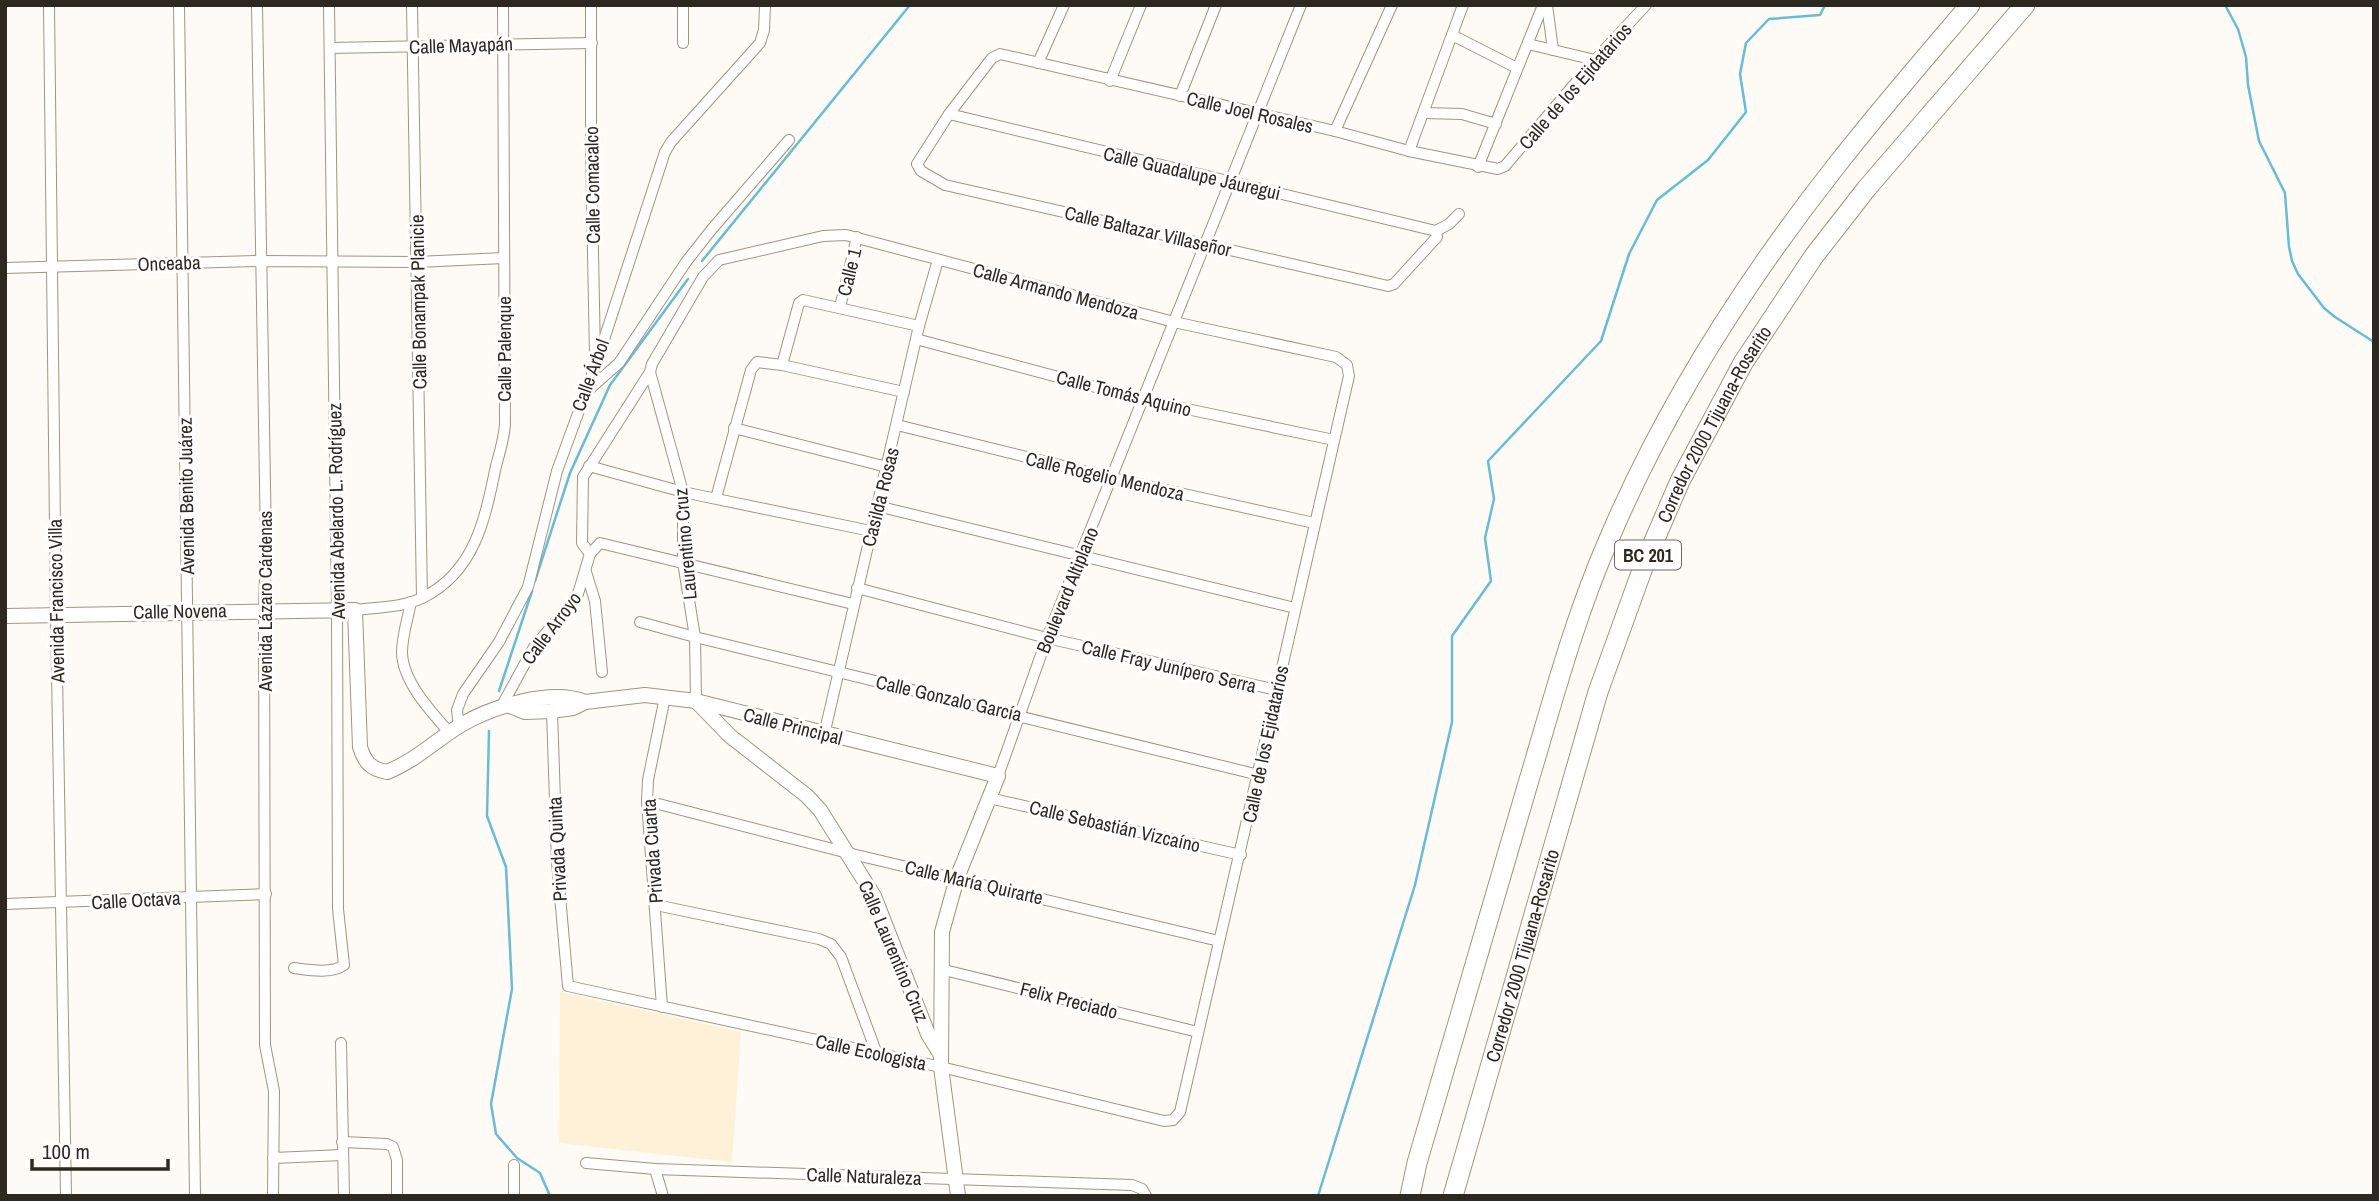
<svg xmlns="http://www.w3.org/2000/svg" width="2379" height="1201" viewBox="0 0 2379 1201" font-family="'Archivo Narrow',sans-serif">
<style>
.built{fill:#fff1d8}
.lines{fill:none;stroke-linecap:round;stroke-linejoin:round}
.stream{stroke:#68bcd6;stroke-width:2.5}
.street-casing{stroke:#a1957f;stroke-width:12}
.secondary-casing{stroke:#a1957f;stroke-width:16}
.highway-casing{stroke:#a1957f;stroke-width:21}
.street{stroke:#fff;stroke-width:10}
.secondary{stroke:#fff;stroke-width:14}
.highway{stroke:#fff;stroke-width:19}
.labels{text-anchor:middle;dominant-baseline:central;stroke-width:6;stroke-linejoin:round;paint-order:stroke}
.shield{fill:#fff;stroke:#6d6963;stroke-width:2}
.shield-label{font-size:18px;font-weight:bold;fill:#2e2920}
.street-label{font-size:19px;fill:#2e2920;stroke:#fff}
</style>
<rect width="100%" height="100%" fill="#fefbf6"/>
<!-- built -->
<polygon class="built" points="560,992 741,1032 732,1162 559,1143"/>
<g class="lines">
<!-- stream -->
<g class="stream">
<polyline points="2225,5 2238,29 2246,57 2248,85 2259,141 2285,193 2289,247 2292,261 2298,274 2324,308 2335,317 2374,342"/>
<polyline points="702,261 910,5"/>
<polyline points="535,581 570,473 610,385 688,279"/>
<polyline points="499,691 532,591"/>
<polyline points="489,731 487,816 506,867 512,989 491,1104 496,1134 517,1158 540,1173 550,1196"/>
<polyline points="1318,1196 1415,885 1452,722 1452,636 1491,581 1485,538 1494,499 1488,461 1601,341 1629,254 1657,200 1708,160 1746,112 1740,74 1746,43 1769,19 1820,15 1825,5"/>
</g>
<!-- street casing -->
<g class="street-casing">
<g id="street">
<polyline points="49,5 56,615 66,1196"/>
<polyline points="179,5 195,1196"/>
<polyline points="257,5 266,544 264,610 265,1045 274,1091 273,1196"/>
<polyline points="412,5 422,598"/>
<polyline points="591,5 591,148 595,356"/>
<polyline points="683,5 683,43"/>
<polyline points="1547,5 1553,50"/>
<polyline points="1452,35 1517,68"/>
<polyline points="1528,44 1595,60"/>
<polyline points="330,48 592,43"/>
<polyline points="1038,63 1064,5"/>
<polyline points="1110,81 1141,5"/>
<polyline points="1180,96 1216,5"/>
<polyline points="1424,113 1462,114 1496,124"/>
<polyline points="949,114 1436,231"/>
<polyline points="1335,131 1392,5"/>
<polyline points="1409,151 1463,5"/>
<polyline points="1478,167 1543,5"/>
<polyline points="1436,231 1437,237 1394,284 1388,286 945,185 921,171 917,164 949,114 992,58 1000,54 1335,131 1409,151 1498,169 1505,166 1595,60 1646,5"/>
<polyline points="1436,231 1449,224 1459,214"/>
<polyline points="5,268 260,261 417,262 504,258"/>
<polyline points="840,307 857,237"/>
<polyline points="916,339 1144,400 1334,440"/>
<polyline points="782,365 799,303 803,300 919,326"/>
<polyline points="585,393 619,363 686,262 712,229 789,140"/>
<polyline points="897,425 1112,478 1314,523"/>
<polyline points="734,428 887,467"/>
<polyline points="589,466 683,492 871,531"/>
<polyline points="716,498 751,370 757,362 782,365 904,392"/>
<polyline points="877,506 1295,608"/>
<polyline points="590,554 582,543 583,477 650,372"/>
<polyline points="586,572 595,601 602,672"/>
<polyline points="857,588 1047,638 1277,690"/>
<path d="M411,602C408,618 402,636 402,652C402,681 432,713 450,733"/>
<path d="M355,610C377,607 403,608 424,597C476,570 485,518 496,466C500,451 504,439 505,424L503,5"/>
<polyline points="640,622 695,637 1259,775"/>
<polyline points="500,709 534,647 577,597 590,554 600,543 853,604"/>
<polyline points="552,711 557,862 568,986 941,1067 1164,1121 1173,1120 1180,1112 1349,376 1347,365 1336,357 1174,322 846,235 823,236 719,260 703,277 652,364 650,372 683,492 683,562 695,637 696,701"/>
<polyline points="459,726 457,710 463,694 499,642 528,587 557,471 596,364 665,152 671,142 760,43 764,30 765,5"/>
<polyline points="824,735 919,326 938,260"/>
<polyline points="998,776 1047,638 1301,5"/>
<polyline points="989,798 1241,855"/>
<polyline points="647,801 848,853 1219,941"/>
<polyline points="5,904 266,894"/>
<polyline points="656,905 819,939 831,944 841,957 877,1054"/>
<path d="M294,968C309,970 332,974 344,965L338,909L337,609L329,5"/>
<polyline points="940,969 1198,1032"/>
<polyline points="662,1007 647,801 648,780 665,697"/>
<polyline points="341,1043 344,1196"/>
<polyline points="342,1142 387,1144 393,1147 397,1160 397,1196"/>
<polyline points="273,1158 343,1155"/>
<polyline points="586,1163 655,1169 1132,1185 1142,1189 1146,1196"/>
<polyline points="514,1165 514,1196"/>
<polyline points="655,1169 663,1196"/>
</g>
</g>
<!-- secondary casing -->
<g class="secondary-casing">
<g id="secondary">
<path d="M5,616L355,610L360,747C365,763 371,769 387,772C415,761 436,740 461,725C491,707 551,688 585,702"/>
<polyline points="697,702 730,736 807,796 820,810 874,896 928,1034 941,1055"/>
<polyline points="510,706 525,712 552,711 573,708 585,702 645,695 696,701 998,776 957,878 942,932 941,1067 958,1196"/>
</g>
</g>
<!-- highway casing -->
<g class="highway-casing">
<g id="highway">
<path d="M1410,1196L1417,1163C1455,1036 1491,908 1529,780C1553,700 1575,616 1609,539C1666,405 1747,279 1836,166C1879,111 1925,58 1970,5"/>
<path id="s1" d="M1453,1196L1598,692L1645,562L1680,481L1743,363L1814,256L1867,188L2025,5"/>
</g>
</g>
<!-- street -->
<use href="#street" class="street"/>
<!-- secondary -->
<use href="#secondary" class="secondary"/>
<!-- highway -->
<use href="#highway" class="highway"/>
</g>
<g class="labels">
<!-- shield labels -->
<rect class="shield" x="1615" y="540.5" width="66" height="29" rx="5"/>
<g class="shield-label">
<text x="1648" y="555">BC 201</text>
</g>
<!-- street labels -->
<g class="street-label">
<text transform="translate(461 45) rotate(-2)">Calle Mayapán</text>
<text transform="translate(1575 86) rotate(-49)">Calle de los Ejidatarios</text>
<text transform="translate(1250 112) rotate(13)">Calle Joel Rosales</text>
<text transform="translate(1192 173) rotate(13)">Calle Guadalupe Jáuregui</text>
<text transform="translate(592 185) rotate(-91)">Calle Comacalco</text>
<text transform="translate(1148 231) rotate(13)">Calle Baltazar Villaseñor</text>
<text transform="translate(169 263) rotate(-2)">Onceaba</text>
<text transform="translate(849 272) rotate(-76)">Calle 1</text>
<text transform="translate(1056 291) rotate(15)">Calle Armando Mendoza</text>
<text transform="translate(418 302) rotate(-91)">Calle Bonampak Planicie</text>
<text transform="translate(504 349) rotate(-90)">Calle Palenque</text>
<text transform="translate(590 375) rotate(-70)">Calle Árbol</text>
<text transform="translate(1124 393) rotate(14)">Calle Tomás Aquino</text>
<text stroke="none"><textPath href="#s1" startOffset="817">Corredor 2000 Tijuana-Rosarito</textPath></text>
<text transform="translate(1105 476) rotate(13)">Calle Rogelio Mendoza</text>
<text transform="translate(186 496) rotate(-91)">Avenida Benito Juárez</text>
<text transform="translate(880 497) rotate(-76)">Casilda Rosas</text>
<text transform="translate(336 511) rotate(-91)">Avenida Abelardo L. Rodríguez</text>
<text transform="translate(685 544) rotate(-95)">Laurentino Cruz</text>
<text transform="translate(1067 590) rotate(-68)">Boulevard Altiplano</text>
<text transform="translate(56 601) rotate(-91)">Avenida Francisco Villa</text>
<text transform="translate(265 601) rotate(-90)">Avenida Lázaro Cárdenas</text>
<text transform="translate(180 611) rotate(-1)">Calle Novena</text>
<text transform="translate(551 628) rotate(-53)">Calle Arroyo</text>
<text transform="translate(1169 666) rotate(13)">Calle Fray Junípero Serra</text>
<text transform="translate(949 698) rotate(13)">Calle Gonzalo García</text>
<text transform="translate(793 726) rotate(14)">Calle Principal</text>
<text transform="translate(1265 744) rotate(-78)">Calle de los Ejidatarios</text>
<text transform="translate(1115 826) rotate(13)">Calle Sebastián Vizcaíno</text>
<text transform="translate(557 849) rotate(-93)">Privada Quinta</text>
<text transform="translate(652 851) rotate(-94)">Privada Cuarta</text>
<text transform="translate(974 882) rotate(13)">Calle María Quirarte</text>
<text transform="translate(136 900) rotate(-3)">Calle Octava</text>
<text transform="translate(894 951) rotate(67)">Calle Laurentino Cruz</text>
<text stroke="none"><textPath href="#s1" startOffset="250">Corredor 2000 Tijuana-Rosarito</textPath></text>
<text transform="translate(1069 1000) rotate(14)">Felix Preciado</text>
<text transform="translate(871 1052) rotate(12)">Calle Ecologista</text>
<text transform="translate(864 1176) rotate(2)">Calle Naturaleza</text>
</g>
</g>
<!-- border -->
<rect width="2379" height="1201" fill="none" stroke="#2e2920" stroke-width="14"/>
<!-- scale -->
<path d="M32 1159v10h136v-10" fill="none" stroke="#2e2920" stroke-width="3.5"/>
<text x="42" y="1159" font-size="21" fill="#2e2920" stroke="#ffffff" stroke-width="5" paint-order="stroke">100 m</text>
</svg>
